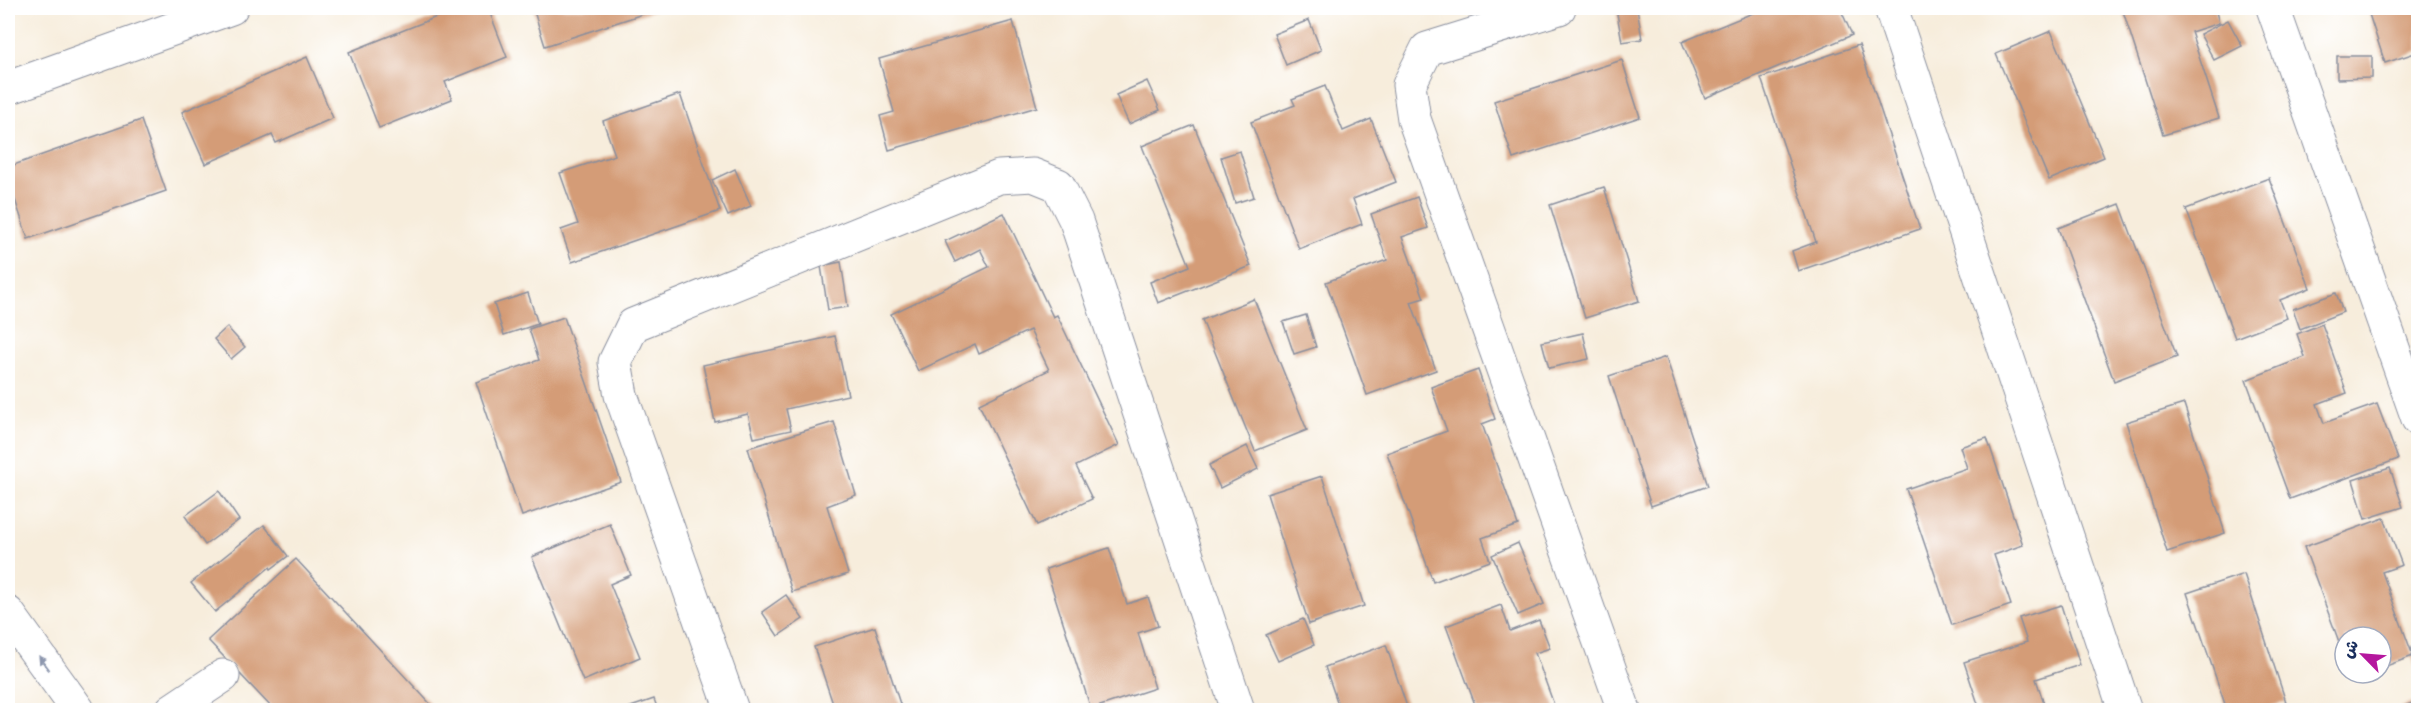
<svg xmlns="http://www.w3.org/2000/svg" width="2426" height="718" viewBox="0 0 2426 718" font-family="'Architects Daughter','Playpen Sans Arabic',sans-serif">
<style>
.building{fill:#d49c77}
.lines{fill:none;stroke-linecap:round;stroke-linejoin:round}
.street-casing{stroke:#898e9d;stroke-width:35}
.secondary-casing{stroke:#898e9d;stroke-width:35}
.street{stroke:#fff;stroke-width:33}
.secondary{stroke:#fff;stroke-width:33}
.oneway{fill:#8d97ae}
</style>
<rect width="100%" height="100%" fill="#fff"/>
<filter id="ink" filterUnits="userSpaceOnUse"><feTurbulence type="fractalNoise" baseFrequency=".0167" numOctaves="2"/><feDisplacementMap in="SourceGraphic" scale="12" xChannelSelector="R" yChannelSelector="G"/><feConvolveMatrix kernelMatrix="1 2 1 2 8 2 1 2 1" color-interpolation-filters="sRGB"/></filter>
<filter id="wash" filterUnits="userSpaceOnUse"><feTurbulence type="fractalNoise" baseFrequency=".008" numOctaves="4" result="noise"/><feDisplacementMap in="SourceGraphic" scale="24" xChannelSelector="R" yChannelSelector="G"/><feGaussianBlur stdDeviation="1.35" result="paint"/><feColorMatrix in="noise" values="0 0 0 0 0 0 0 0 0 0 0 0 0 0 0 0 0 1.4 0 .05"/><feComposite in="paint" operator="in"/></filter>
<g filter="url(#wash)">
<rect width="100%" height="100%" fill="#f7eddc"/>
<g id="blocks">
<!-- building -->
<g class="building">
<polygon points="459,8 488,8 507,57 445,82 452,99 379,128 349,52"/>
<polygon points="533,8 661,8 545,46"/>
<polygon points="1616,8 1637,8 1642,39 1622,42"/>
<polygon points="1765,8 1840,8 1852,35 1705,98 1682,42"/>
<polygon points="2122,8 2215,8 2219,23 2191,32 2219,118 2163,135"/>
<polygon points="2367,8 2418,8 2418,52 2385,63"/>
<polygon points="1309,20 1321,50 1286,65 1274,34"/>
<polygon points="2228,20 2242,46 2214,60 2200,34"/>
<polygon points="1013,21 1037,107 889,150 880,116 894,112 879,59"/>
<polygon points="2051,31 2104,157 2049,180 1996,54"/>
<polygon points="1859,45 1920,229 1798,271 1792,251 1816,242 1761,78"/>
<polygon points="2337,56 2372,56 2372,78 2337,79"/>
<polygon points="307,57 333,118 276,143 272,135 205,164 182,112"/>
<polygon points="1622,60 1640,117 1513,159 1494,101"/>
<polygon points="1147,81 1160,110 1129,124 1116,95"/>
<polygon points="1325,86 1343,131 1371,119 1396,182 1353,199 1362,224 1299,249 1251,122 1295,105 1292,99"/>
<polygon points="680,94 720,211 572,262 561,230 578,224 560,173 615,155 603,121"/>
<polygon points="141,120 166,191 28,239 8,178 8,167"/>
<polygon points="1194,125 1251,266 1158,303 1150,282 1190,266 1142,146"/>
<polygon points="1240,151 1254,197 1235,203 1221,157"/>
<polygon points="735,169 751,206 728,216 712,180"/>
<polygon points="2269,178 2310,288 2280,300 2287,318 2235,338 2186,209"/>
<polygon points="1604,187 1639,301 1585,318 1550,205"/>
<polygon points="1417,197 1428,228 1402,237 1424,298 1411,302 1436,370 1367,395 1326,282 1387,260 1371,214"/>
<polygon points="2120,204 2177,357 2114,381 2058,228"/>
<polygon points="1004,213 1053,317 1057,315 1119,445 1076,466 1092,499 1037,525 979,404 1049,370 1030,330 979,354 975,344 918,371 891,314 989,267 980,249 955,262 945,241"/>
<polygon points="841,262 848,307 828,310 821,266"/>
<polygon points="528,293 538,324 504,335 494,304"/>
<polygon points="2336,293 2343,312 2300,329 2293,309"/>
<polygon points="1254,299 1307,430 1255,451 1202,320"/>
<polygon points="1306,315 1316,347 1294,354 1283,322"/>
<polygon points="564,317 621,482 522,516 476,382 539,360 529,329"/>
<polygon points="2322,324 2347,393 2317,404 2324,423 2377,404 2398,459 2290,499 2246,380 2305,357 2297,334"/>
<polygon points="227,327 245,347 231,359 214,339"/>
<polygon points="1583,333 1589,359 1549,368 1542,342"/>
<polygon points="835,336 848,395 786,409 791,430 754,438 748,414 715,422 703,365"/>
<polygon points="1666,357 1708,486 1651,506 1609,376"/>
<polygon points="1478,370 1495,419 1482,424 1518,525 1482,538 1490,561 1433,582 1387,453 1447,431 1431,387"/>
<polygon points="2184,404 2225,533 2167,552 2126,422"/>
<polygon points="834,422 856,495 827,506 848,574 792,592 748,448"/>
<polygon points="1987,438 2023,545 1994,555 2011,605 1952,625 1906,489 1967,468 1960,447"/>
<polygon points="1247,446 1258,469 1220,488 1209,465"/>
<polygon points="2390,468 2403,507 2365,519 2353,480"/>
<polygon points="1322,476 1364,606 1309,624 1267,494"/>
<polygon points="219,491 239,520 205,545 185,516"/>
<polygon points="2384,518 2402,565 2382,572 2413,656 2381,668 2381,637 2345,637 2345,658 2304,547"/>
<polygon points="610,524 631,575 610,584 640,657 583,681 532,557"/>
<polygon points="264,525 288,556 271,569 270,567 215,612 191,583"/>
<polygon points="1518,543 1544,604 1518,615 1492,555"/>
<polygon points="1109,548 1127,604 1148,597 1158,626 1138,633 1155,688 1091,709 1046,569"/>
<polygon points="296,559 436,710 274,710 208,640"/>
<polygon points="2244,574 2286,702 2260,710 2227,710 2187,593"/>
<polygon points="786,595 803,619 778,636 762,612"/>
<polygon points="1501,605 1510,631 1539,620 1550,648 1535,653 1556,710 1477,710 1446,626"/>
<polygon points="2061,605 2080,665 2036,679 2046,710 1980,710 1964,662 2027,642 2019,618"/>
<polygon points="1303,619 1314,645 1278,661 1266,635"/>
<polygon points="875,627 902,710 835,710 814,647"/>
<polygon points="1386,645 1408,710 1340,710 1325,667"/>
<polygon points="2418,654 2418,676 2412,656"/>
<polygon points="654,699 658,710 622,710"/>
<polygon points="2418,701 2418,710 2393,710"/>
</g>
</g>
</g>
<g filter="url(#ink)">
<use href="#blocks" fill-opacity="0" stroke="#898e9d" stroke-width="1.5"/>
<g class="lines">
<!-- street casing -->
<g class="street-casing">
<g id="street">
<polyline points="1559,8 1427,49 1409,85 1414,119 1624,710"/>
<polyline points="1891,8 2125,710"/>
<polyline points="2273,8 2418,419"/>
<polyline points="8,88 231,8"/>
<polyline points="732,710 621,395 615,362 633,325 999,177 1033,175 1058,185 1076,221 1238,710"/>
</g>
</g>
<!-- secondary casing -->
<g class="secondary-casing">
<g id="secondary">
<polyline points="8,613 78,710"/>
<polyline points="172,710 223,676"/>
</g>
</g>
<!-- street -->
<use href="#street" class="street"/>
<!-- secondary -->
<use href="#secondary" class="secondary"/>
</g>
<!-- one-way arrows -->
<defs><path id="oneway-solid" d="M-6-.8H1V-3.2L6.5 0L1 3.2V.8H-6Z" transform="scale(1.5)"/></defs>
<use class="oneway" href="#oneway-solid" transform="translate(44 663) rotate(-126)"/>
</g>
<!-- margin -->
<rect width="2426" height="718" fill="none" stroke="#fff" stroke-width="30"/>
<!-- north arrow -->
<g transform="translate(2363 655) rotate(295)"><circle r="28" fill="#ffffff" stroke="#a4acbf" stroke-width="1.5"/>
<path d="M0-4.5L10 22L0 15L-10 22Z" fill="#b5179e"/>
<text y="-9" font-size="16" font-weight="bold" text-anchor="middle" fill="#1b2f5e">ش</text>
</g>
</svg>
